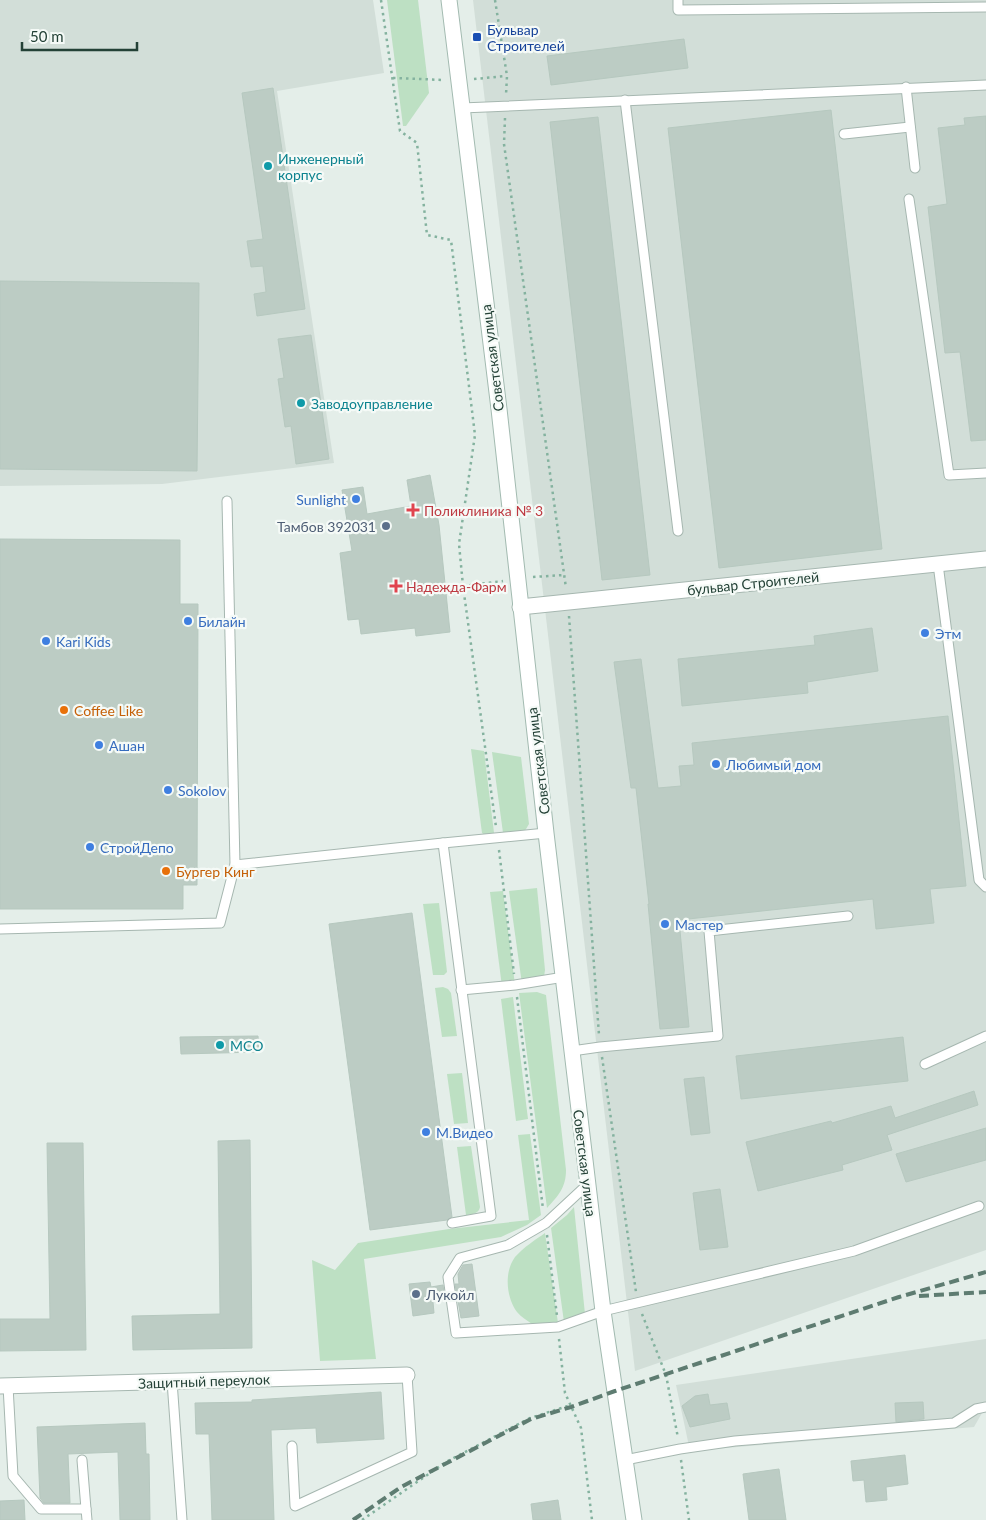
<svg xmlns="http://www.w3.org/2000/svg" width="986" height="1520" viewBox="0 0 986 1520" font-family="Lato,sans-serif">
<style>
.built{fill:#d2ded8}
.green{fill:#bde0c3}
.building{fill:#bcccc4;stroke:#b6c8bf}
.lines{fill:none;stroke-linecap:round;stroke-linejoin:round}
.lane-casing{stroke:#a6b7b0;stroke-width:11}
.street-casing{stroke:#a6b7b0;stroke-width:17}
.secondary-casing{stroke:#a2bab0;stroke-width:17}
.path{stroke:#84b29f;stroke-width:2.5;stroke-dasharray:2.5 4;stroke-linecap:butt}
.lane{stroke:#fff;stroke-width:9}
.street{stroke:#fff;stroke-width:15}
.secondary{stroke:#fff;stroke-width:15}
.rail{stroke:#5e7c71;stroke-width:4;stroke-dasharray:10 5;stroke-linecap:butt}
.transit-dot{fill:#1a4fb4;stroke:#f5faf7;stroke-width:2}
.culture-dot{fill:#0f9aa8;stroke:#f5faf7;stroke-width:2}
.shop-dot{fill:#3f7fe0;stroke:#f5faf7;stroke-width:2}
.health-dot{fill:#e0444e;stroke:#f5faf7;stroke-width:2}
.service-dot{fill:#5c6f8a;stroke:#f5faf7;stroke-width:2}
.food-dot{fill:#e8710a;stroke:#f5faf7;stroke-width:2}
.labels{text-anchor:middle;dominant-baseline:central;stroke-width:4.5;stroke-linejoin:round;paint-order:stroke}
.transit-label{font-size:14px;fill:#164399;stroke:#f5faf7;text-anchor:start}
.culture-label{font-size:14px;fill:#0d838f;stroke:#f5faf7;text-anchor:start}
.street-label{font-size:14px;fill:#234136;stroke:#f5faf7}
.shop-label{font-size:14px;fill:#366cbe;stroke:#f5faf7;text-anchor:start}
.health-label{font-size:14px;fill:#be3a42;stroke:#f5faf7;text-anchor:start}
.service-label{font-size:14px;fill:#4e5e75;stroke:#f5faf7;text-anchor:end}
.food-label{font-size:14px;fill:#c56008;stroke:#f5faf7;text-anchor:start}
</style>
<rect width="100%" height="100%" fill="#e4eee9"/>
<!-- built -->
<g class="built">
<polygon points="0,0 373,0 384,73 277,91 334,463 162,484 0,486"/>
<polygon points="473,0 986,0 986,1250 635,1371"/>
<polygon points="986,1339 986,1406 974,1427 690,1451 676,1385"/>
</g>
<!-- green -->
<g class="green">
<polygon points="387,0 418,0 429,93 406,126 403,126"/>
<polygon points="471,749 484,751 495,841 482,833"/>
<polygon points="492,752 521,757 529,824 523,834 504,840"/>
<polygon points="537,888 545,970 544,977 522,984 509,891"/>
<polygon points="503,891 515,985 502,987 490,892"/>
<polygon points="439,903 447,972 444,975 433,975 423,904"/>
<polygon points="443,987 448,989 451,993 457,1036 442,1037 435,988"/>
<path d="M537,992L546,995L566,1170C566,1188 558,1196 547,1208L519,993Z"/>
<polygon points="513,997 528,1119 516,1121 501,999"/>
<polygon points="462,1073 468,1123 454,1124 447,1074"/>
<polygon points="530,1134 541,1215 527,1225 501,1237 364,1259 376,1359 320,1361 312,1260 335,1270 358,1243 449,1229 529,1220 518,1135"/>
<path d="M471,1146L480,1207C479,1214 472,1214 466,1215L457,1147Z"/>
<polygon points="574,1207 585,1314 564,1322 551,1228 567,1215"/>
<path d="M545,1233L558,1323L532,1324C527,1320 521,1317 517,1312C506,1297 504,1272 515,1257C524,1247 535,1240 545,1233Z"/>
</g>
<!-- building -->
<g class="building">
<polygon points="684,39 688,68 551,85 547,56"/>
<polygon points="273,88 305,309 257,316 254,294 266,292 263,266 251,267 247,241 263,239 242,93"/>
<polygon points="831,110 882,549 719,568 668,128"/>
<polygon points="986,116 986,440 971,441 960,352 945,353 928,207 947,204 938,128 965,125 964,118"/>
<polygon points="598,117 650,575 602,580 550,122"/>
<polygon points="0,281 199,283 197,471 0,469"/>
<polygon points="311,335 329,459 296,464 291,426 285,427 278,379 284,378 278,339"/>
<polygon points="430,475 439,525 450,632 416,636 415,628 361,634 359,619 348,620 340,553 352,551 342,490 363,487 367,514 411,506 407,480"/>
<polygon points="0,539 180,540 180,604 198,604 197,885 183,885 183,909 0,909"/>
<polygon points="872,628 878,671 807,682 808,693 682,706 678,659 815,645 814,636"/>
<polygon points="641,659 658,788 681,786 679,766 694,765 692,743 948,716 966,886 930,889 934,923 876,929 873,899 679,920 689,1027 660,1029 648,904 649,904 636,788 631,788 614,662"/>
<polygon points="412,913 452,1217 447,1220 370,1230 329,924"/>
<polygon points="258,1036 259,1052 181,1054 180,1037"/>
<polygon points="903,1037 908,1081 741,1099 736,1056"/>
<polygon points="704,1077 710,1133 691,1135 684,1079"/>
<polygon points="974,1091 978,1105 887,1135 892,1150 842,1165 843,1170 758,1191 746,1142 831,1121 832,1123 891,1106 895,1118"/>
<polygon points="986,1128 986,1160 906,1182 896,1154"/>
<polygon points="250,1140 252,1348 133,1350 132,1316 220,1314 218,1141"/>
<polygon points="47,1143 83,1143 86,1350 0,1351 0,1319 50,1319"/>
<polygon points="720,1189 728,1247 700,1250 693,1193"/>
<polygon points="472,1264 479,1316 461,1318 455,1284 459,1284 458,1274 463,1265"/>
<polygon points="430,1282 431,1287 443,1285 445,1300 433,1302 434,1313 413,1316 409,1284"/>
<polygon points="381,1392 384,1439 317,1443 316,1428 271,1430 274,1520 212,1520 209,1434 196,1434 195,1403 252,1402 252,1400"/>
<polygon points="708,1394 710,1405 727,1403 730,1419 690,1427 682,1406 695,1396"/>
<polygon points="923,1402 924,1419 896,1422 895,1403"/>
<polygon points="145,1423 146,1454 149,1454 150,1520 120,1520 118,1452 68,1454 70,1503 44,1503 40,1498 37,1427"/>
<polygon points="905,1455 908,1484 886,1487 887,1500 866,1502 864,1480 853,1481 851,1461"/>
<polygon points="779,1469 786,1520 749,1520 743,1474"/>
<polygon points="24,1500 25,1520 0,1520 0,1501"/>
<polygon points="558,1500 561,1520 533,1520 531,1504"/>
</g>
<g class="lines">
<!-- lane casing -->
<g class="lane-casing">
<g id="lane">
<polyline points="678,0 678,10 986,7"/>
<polyline points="906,87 915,168"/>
<polyline points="625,100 678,531"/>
<polyline points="462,108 986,85"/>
<polyline points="844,134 910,127"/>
<polyline points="909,199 949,475 986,473"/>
<polyline points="227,501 235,865"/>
<polyline points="938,564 979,880 986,887"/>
<polyline points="443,843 546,833"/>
<polyline points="0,929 220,923 235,865 443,843 491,1216 452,1223"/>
<polyline points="461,990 515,985 564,977"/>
<polyline points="572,1051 600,1047 718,1036 709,931 848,916"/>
<polyline points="925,1064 986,1036"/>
<polyline points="588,1184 546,1223 508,1245 460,1258 448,1277 456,1333 558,1327 603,1311 854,1251 979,1206"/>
<polyline points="172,1381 182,1520"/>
<polyline points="8,1386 13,1476 41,1509 86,1509 82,1460"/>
<polyline points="292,1446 295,1506 412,1452 407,1375"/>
<polyline points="625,1460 680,1449 735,1441 954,1423 976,1409 986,1407"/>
<polyline points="86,1509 87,1520"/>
</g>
</g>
<!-- street casing -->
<g class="street-casing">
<g id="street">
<polyline points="520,607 986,559"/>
<polyline points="0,1386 407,1375"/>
</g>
</g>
<!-- secondary casing -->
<g class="secondary-casing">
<polyline id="secondary" points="449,0 499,409 546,833 603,1311 634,1520"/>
</g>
<!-- path -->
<g class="path">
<polyline points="381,0 400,131 417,143 427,235 451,240 475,435 459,544 463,586 496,827"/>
<polyline points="495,0 507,76 506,95"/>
<polyline points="393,78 444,80"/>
<polyline points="474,79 506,76"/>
<polyline points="505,118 504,144 566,588"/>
<polyline points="533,577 564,575"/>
<polyline points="463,586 503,581"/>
<polyline points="569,616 599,1035"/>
<polyline points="499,850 514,974"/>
<polyline points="517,997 543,1209"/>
<polyline points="602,1057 636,1292"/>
<polyline points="547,1235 557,1316"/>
<polyline points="642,1314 666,1375 678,1438"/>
<polyline points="559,1339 565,1393 581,1428 592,1520"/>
<polyline points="681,1460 689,1520"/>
<polyline points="362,1520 446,1462 530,1418 571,1405"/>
</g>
<!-- lane -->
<use href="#lane" class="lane"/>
<!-- street -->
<use href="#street" class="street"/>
<!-- secondary -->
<use href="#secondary" class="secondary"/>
<!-- rail -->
<g class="rail">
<polyline points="919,1296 986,1292"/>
<polyline points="353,1520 401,1487 531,1419 571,1407 615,1391 899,1297 986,1272"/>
</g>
</g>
<!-- markers -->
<rect class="transit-dot" x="472" y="32" width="10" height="10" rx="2.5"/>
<g class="culture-dot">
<circle cx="268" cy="166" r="5"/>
<circle cx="301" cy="403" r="5"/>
<circle cx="220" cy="1045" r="5"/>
</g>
<g class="shop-dot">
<circle cx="356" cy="499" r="5"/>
<circle cx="188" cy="621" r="5"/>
<circle cx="925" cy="633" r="5"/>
<circle cx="46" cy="641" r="5"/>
<circle cx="99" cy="745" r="5"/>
<circle cx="716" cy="764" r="5"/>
<circle cx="168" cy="790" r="5"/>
<circle cx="90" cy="847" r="5"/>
<circle cx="665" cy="924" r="5"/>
<circle cx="426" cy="1132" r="5"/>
</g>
<g class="health-dot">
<path d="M410.5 502.5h5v5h5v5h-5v5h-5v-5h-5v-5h5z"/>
<path d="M393.5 578.5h5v5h5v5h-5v5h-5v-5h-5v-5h5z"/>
</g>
<g class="service-dot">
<circle cx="386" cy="526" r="5"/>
<circle cx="416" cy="1294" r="5"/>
</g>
<g class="food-dot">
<circle cx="64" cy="710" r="5"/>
<circle cx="166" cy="871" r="5"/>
</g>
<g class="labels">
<!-- transit labels -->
<g class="transit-label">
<text x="487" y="29">Бульвар<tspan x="487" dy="16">Строителей</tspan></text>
</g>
<!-- culture labels -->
<g class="culture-label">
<text x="278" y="158">Инженерный<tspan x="278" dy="16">корпус</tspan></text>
<text x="311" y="403">Заводоуправление</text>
<text x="230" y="1045">МСО</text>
</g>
<!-- street labels -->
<g class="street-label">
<text transform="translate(492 358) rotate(-97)">Советская улица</text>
<text transform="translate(753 583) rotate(-6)">бульвар Строителей</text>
<text transform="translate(538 761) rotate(-97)">Советская улица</text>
<text transform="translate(585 1163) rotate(83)">Советская улица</text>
<text transform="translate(204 1381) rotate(-2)">Защитный переулок</text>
</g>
<!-- shop labels -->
<g class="shop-label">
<text x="346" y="499" text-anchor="end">Sunlight</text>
<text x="198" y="621">Билайн</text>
<text x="935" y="633">Этм</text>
<text x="56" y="641">Kari Kids</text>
<text x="109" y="745">Ашан</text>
<text x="726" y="764">Любимый дом</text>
<text x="178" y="790">Sokolov</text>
<text x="100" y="847">СтройДепо</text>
<text x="675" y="924">Мастер</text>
<text x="436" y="1132">М.Видео</text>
</g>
<!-- health labels -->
<g class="health-label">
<text x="424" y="510">Поликлиника № 3</text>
<text x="406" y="586">Надежда-Фарм</text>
</g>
<!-- service labels -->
<g class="service-label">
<text x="376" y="526">Тамбов 392031</text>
<text x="426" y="1294" text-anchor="start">Лукойл</text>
</g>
<!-- food labels -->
<g class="food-label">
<text x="74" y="710">Coffee Like</text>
<text x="176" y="871">Бургер Кинг</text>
</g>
</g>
<!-- scale -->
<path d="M22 42v8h115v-8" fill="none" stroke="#234136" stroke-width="2.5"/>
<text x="30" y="42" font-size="15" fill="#234136" stroke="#f5faf7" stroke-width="4" paint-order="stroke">50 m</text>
</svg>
